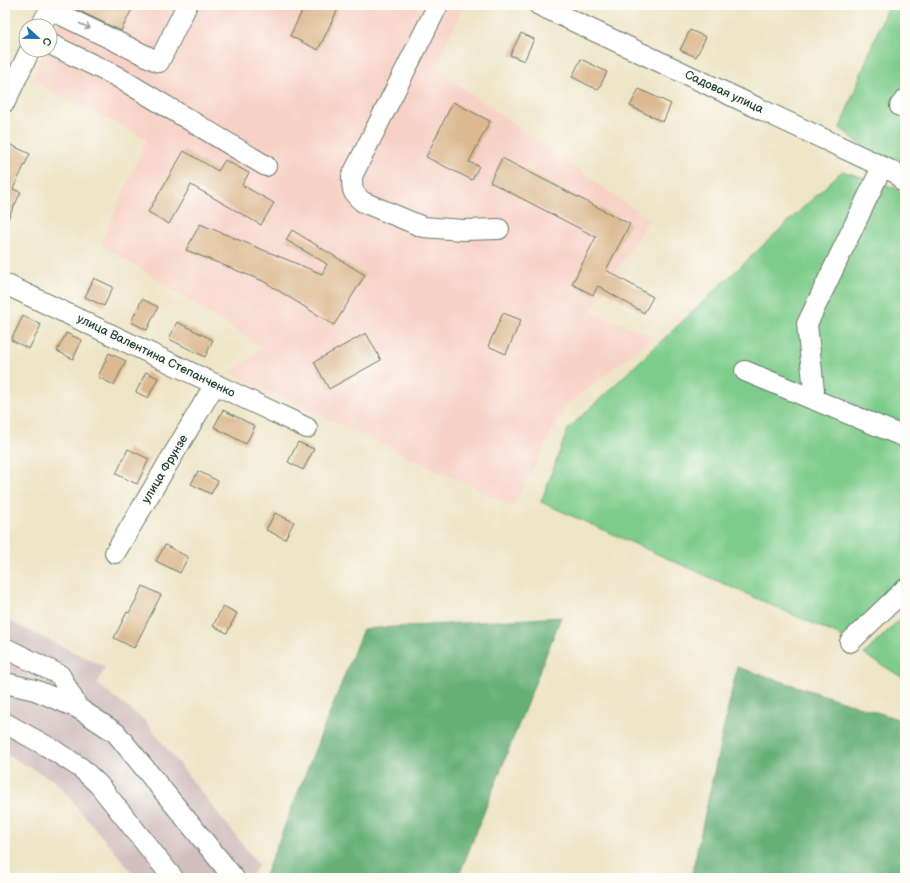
<svg xmlns="http://www.w3.org/2000/svg" width="910" height="883" viewBox="0 0 910 883" font-family="'Balsamiq Sans',sans-serif">
<style>
.built{fill:#f7d1c6}
.industrial{fill:#d2bfbf}
.green{fill:#7ecc8b;stroke:#4e8460}
.forest{fill:#66b077;stroke:#427656}
.building{fill:#dcb990}
.lines{fill:none;stroke-linecap:round;stroke-linejoin:round}
.minor-casing{stroke:#677767;stroke-width:22}
.minor{stroke:#fff;stroke-width:20}
.oneway{stroke:#8f9e9a}
.labels{text-anchor:middle;dominant-baseline:central;stroke-width:3;stroke-linejoin:round;paint-order:stroke}
.street-label{font-size:12px;fill:#1f3d34;stroke:#fdfcf7}
</style>
<rect width="100%" height="100%" fill="#fdfcf7"/>
<filter id="ink" filterUnits="userSpaceOnUse"><feTurbulence type="fractalNoise" baseFrequency=".025" numOctaves="2"/><feDisplacementMap in="SourceGraphic" scale="8" xChannelSelector="R" yChannelSelector="G"/><feConvolveMatrix kernelMatrix="1 2 1 2 8 2 1 2 1" color-interpolation-filters="sRGB"/></filter>
<filter id="wash" filterUnits="userSpaceOnUse"><feTurbulence type="fractalNoise" baseFrequency=".012" numOctaves="4" result="noise"/><feDisplacementMap in="SourceGraphic" scale="16" xChannelSelector="R" yChannelSelector="G"/><feGaussianBlur stdDeviation="0.9" result="paint"/><feColorMatrix in="noise" values="0 0 0 0 0 0 0 0 0 0 0 0 0 0 0 0 0 1.4 0 .05"/><feComposite in="paint" operator="in"/></filter>
<g filter="url(#wash)">
<rect width="100%" height="100%" fill="#eee4c6"/>
<!-- built -->
<polygon class="built" points="67,5 463,5 436,69 649,220 591,311 653,337 566,406 513,506 230,373 264,348 101,244 147,139 31,81"/>
<!-- industrial -->
<polygon class="industrial" points="5,619 105,667 97,684 145,721 259,865 250,878 137,878 55,781 5,754"/>
<!-- green -->
<g class="green">
<polygon points="888,5 905,5 905,180 840,128"/>
<polygon points="842,171 896,188 905,201 905,577 843,637 541,502 568,429"/>
<polygon points="905,614 905,679 864,654"/>
</g>
<!-- forest -->
<g class="forest">
<polygon points="561,617 458,878 264,878 363,629"/>
<polygon points="737,667 895,718 905,723 905,878 691,878"/>
</g>
<g id="blocks">
<!-- building -->
<g class="building">
<polygon points="67,5 134,5 121,31"/>
<polygon points="305,5 340,5 318,50 290,36"/>
<polygon points="690,30 706,37 696,57 680,50"/>
<polygon points="521,33 534,39 524,61 510,55"/>
<polygon points="581,59 607,72 598,90 572,77"/>
<polygon points="639,89 671,104 663,122 630,106"/>
<polygon points="453,102 490,121 469,162 479,166 472,180 426,157"/>
<polygon points="5,142 30,154 13,189 21,192 5,225"/>
<polygon points="184,151 218,171 225,160 249,173 242,185 274,203 261,225 191,185 169,224 148,212"/>
<polygon points="502,158 630,224 606,270 653,297 644,313 598,286 593,295 572,284 596,237 490,182"/>
<polygon points="200,224 322,274 327,264 286,240 292,230 365,275 334,325 263,281 186,250"/>
<polygon points="94,278 113,287 104,306 85,297"/>
<polygon points="142,299 158,307 147,330 131,322"/>
<polygon points="503,313 521,320 506,354 488,346"/>
<polygon points="23,316 41,325 29,349 11,340"/>
<polygon points="177,322 213,340 205,357 169,339"/>
<polygon points="66,333 82,340 73,359 57,351"/>
<polygon points="366,333 381,360 329,389 314,362"/>
<polygon points="109,353 126,361 114,385 98,377"/>
<polygon points="146,372 158,378 148,398 136,392"/>
<polygon points="223,410 255,426 246,444 214,427"/>
<polygon points="298,442 314,449 303,470 288,462"/>
<polygon points="128,449 149,459 137,484 116,474"/>
<polygon points="198,471 218,481 211,494 191,484"/>
<polygon points="275,513 294,522 285,539 266,530"/>
<polygon points="165,545 188,557 180,573 156,561"/>
<polygon points="143,586 161,595 134,648 114,638 127,612 129,613"/>
<polygon points="223,606 237,613 227,633 213,626"/>
</g>
</g>
</g>
<g filter="url(#ink)">
<use href="#blocks" fill-opacity="0" stroke="#677767" stroke-width="1"/>
<g class="lines">
<!-- minor casing -->
<g class="minor-casing">
<g id="minor">
<path d="M438,5L352,176C352,190 352,193 363,202L423,227L463,230L499,229"/>
<polyline points="539,5 898,174 905,183"/>
<polyline points="49,9 159,62 187,5"/>
<polyline points="41,26 52,5"/>
<polyline points="50,44 116,76 266,166"/>
<polyline points="5,102 30,50"/>
<polyline points="900,106 905,100"/>
<polyline points="882,167 807,324 814,391 810,398 905,437"/>
<polyline points="5,284 307,428"/>
<polyline points="745,371 810,398"/>
<polyline points="115,553 215,384"/>
<polyline points="850,642 905,589"/>
<polyline points="5,648 60,675 78,708 116,733 234,878"/>
<polyline points="5,683 35,690 78,708"/>
<polyline points="5,723 50,748 81,768 99,785 173,878"/>
</g>
</g>
<!-- minor -->
<use href="#minor" class="minor"/>
</g>
<!-- one-way arrows -->
<defs><path id="oneway-shaft" d="M-6 0H5M1.5-3L5.5 0L1.5 3" fill="none" stroke-width="1.6" stroke-linecap="round" stroke-linejoin="round"/></defs>
<use class="oneway" href="#oneway-shaft" transform="translate(85 26) rotate(25)"/>
</g>
<g class="labels">
<!-- street labels -->
<g class="street-label">
<text transform="translate(724 92) rotate(25)">Садовая улица</text>
<text transform="translate(156 356) rotate(26)">улица Валентина Степанченко</text>
<text transform="translate(165 469) rotate(-59)">улица Фрунзе</text>
</g>
</g>
<!-- margin -->
<rect width="910" height="883" fill="none" stroke="#fdfcf7" stroke-width="20"/>
<!-- north arrow -->
<g transform="translate(38 38) rotate(112)"><circle r="19" fill="#fdfcf7" stroke="#a4b0a9"/>
<path d="M0-3L7 15L0 10L-7 15Z" fill="#1f6fb2"/>
<text y="-6" font-size="11" font-weight="bold" text-anchor="middle" fill="#1f3d34">С</text>
</g>
</svg>
